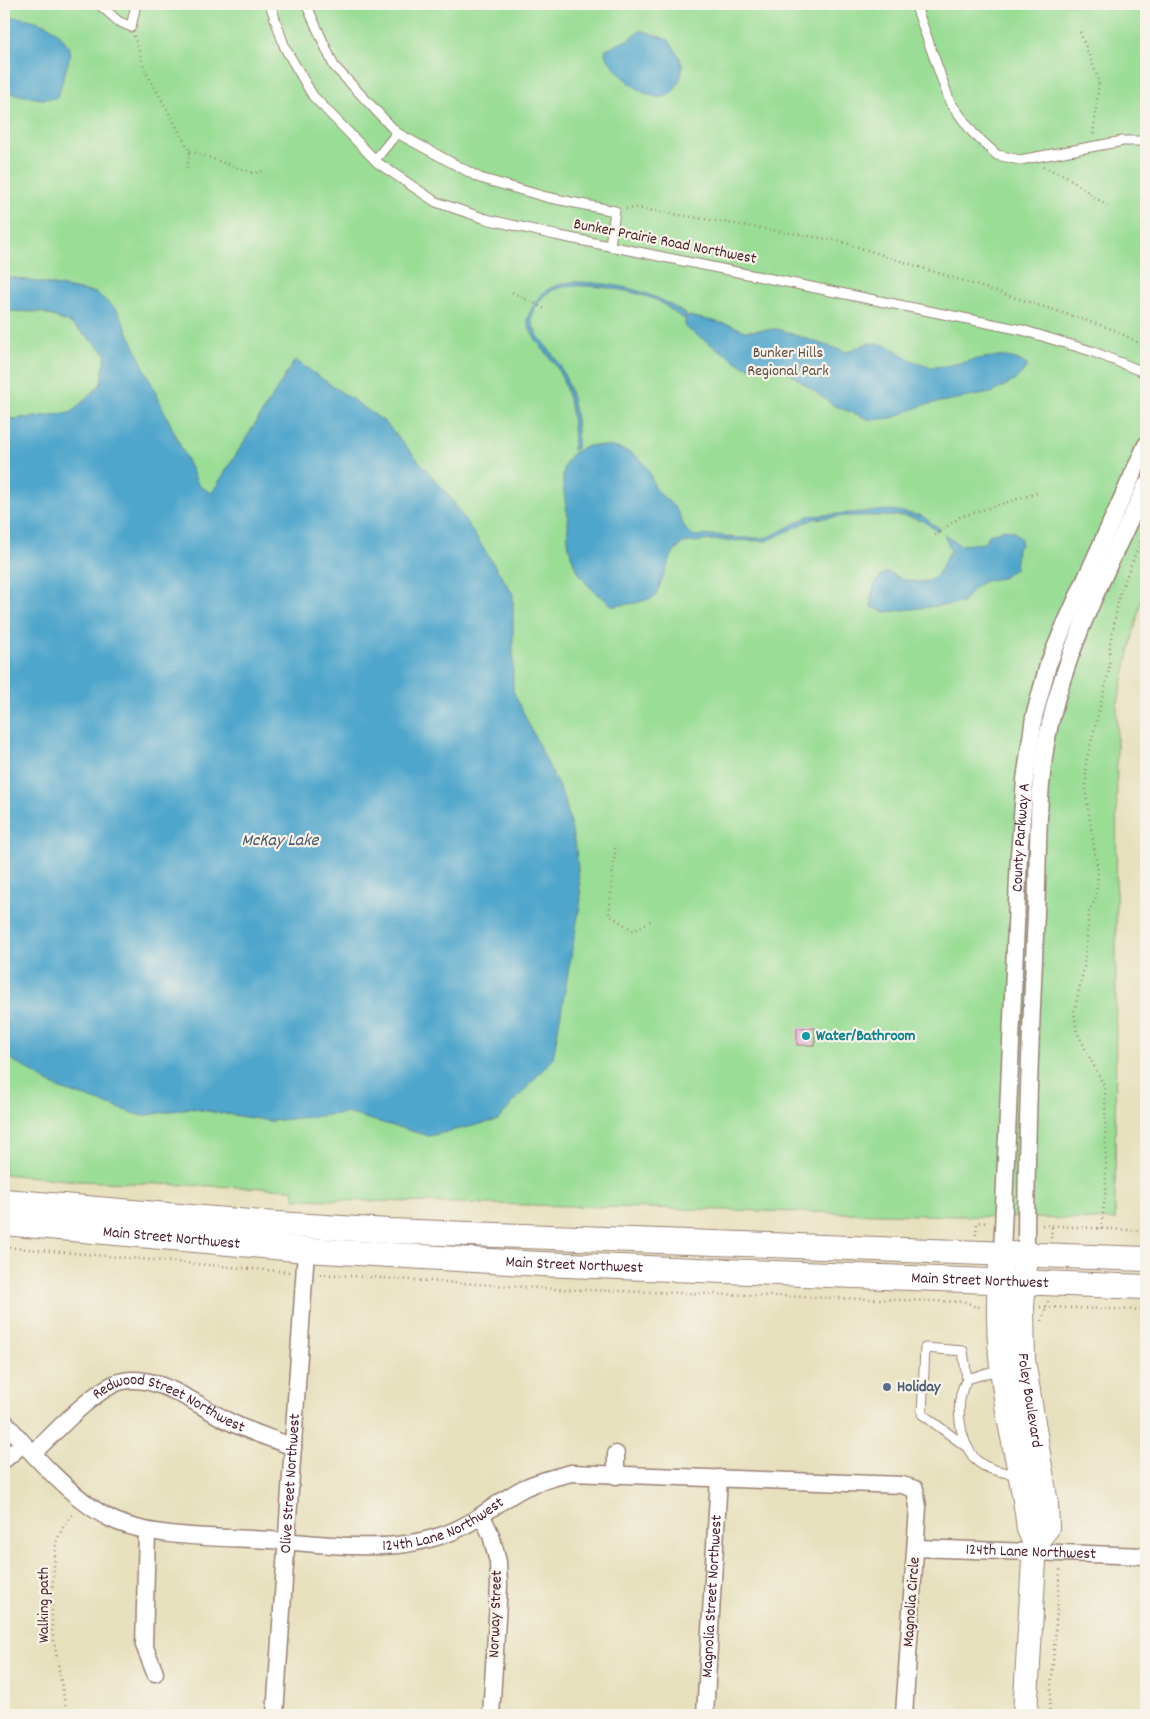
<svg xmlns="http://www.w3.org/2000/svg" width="1150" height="1719" viewBox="0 0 1150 1719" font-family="Dekko,sans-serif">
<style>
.green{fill:#9add95;stroke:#727e60}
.water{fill:#4fa6cc;stroke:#4c627c}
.building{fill:#e4adda}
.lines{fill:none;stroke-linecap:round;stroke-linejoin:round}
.lane-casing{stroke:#988074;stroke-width:11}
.street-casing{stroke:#988074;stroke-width:19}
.secondary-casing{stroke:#988074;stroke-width:26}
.path{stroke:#988074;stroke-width:2.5;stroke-dasharray:1 4;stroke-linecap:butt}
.lane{stroke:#fff;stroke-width:9}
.street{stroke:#fff;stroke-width:16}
.secondary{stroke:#fff;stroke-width:24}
.culture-dot{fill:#0f9aa8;stroke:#f7f3e8;stroke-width:2}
.service-dot{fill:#5c6f8a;stroke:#f7f3e8;stroke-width:2}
.labels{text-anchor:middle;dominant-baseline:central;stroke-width:4.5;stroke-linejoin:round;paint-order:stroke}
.street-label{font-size:16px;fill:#4a1f2b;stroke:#f7f3e8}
.park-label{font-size:16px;fill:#5e4e46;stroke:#f7f3e8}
.culture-label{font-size:16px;font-weight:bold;fill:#0d838f;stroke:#f7f3e8;text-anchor:start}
.service-label{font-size:16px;font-weight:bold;fill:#4e5e75;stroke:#f7f3e8;text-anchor:start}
.water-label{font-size:18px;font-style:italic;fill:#4c556b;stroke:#f7f3e8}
</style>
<rect width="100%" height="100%" fill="#f7f3e8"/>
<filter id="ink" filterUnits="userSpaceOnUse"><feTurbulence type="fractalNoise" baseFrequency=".02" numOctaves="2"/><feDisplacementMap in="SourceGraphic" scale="10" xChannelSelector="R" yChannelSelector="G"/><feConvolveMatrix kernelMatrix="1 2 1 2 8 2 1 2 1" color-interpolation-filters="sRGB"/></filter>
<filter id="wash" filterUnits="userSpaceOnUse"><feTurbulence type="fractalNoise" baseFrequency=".0096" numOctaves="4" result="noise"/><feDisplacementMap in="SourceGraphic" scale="20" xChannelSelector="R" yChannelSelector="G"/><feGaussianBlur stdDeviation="1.12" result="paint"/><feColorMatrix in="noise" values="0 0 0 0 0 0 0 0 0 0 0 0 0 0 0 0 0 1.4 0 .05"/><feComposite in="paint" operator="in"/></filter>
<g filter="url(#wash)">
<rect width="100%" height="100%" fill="#e7e0bd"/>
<!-- green -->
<g class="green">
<polygon points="4,4 1146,4 1146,579 1117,706 1115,1220 295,1199 293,1189 78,1181 4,1174 4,1055 58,1088 142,1115 189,1108 271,1121 281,1120 96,293 4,276"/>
<polygon points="4,311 42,312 72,324 106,353 101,384 71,413 4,420"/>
</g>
<!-- water -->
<g class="water">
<path d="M4,16C35,19 58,22 71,53L57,98L42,99L4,92Z"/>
<path d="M641,30L669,40C673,47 680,57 682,64C683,73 680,80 676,87C659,117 615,73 605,54L606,49L630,39Z"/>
<polygon points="4,276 96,293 118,311 199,486 212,493 295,360 385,422 450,497 513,594 513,691 565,800 576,850 581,899 553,1058 498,1120 429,1136 347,1113 271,1121 189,1108 142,1116 58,1088 4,1055 4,420 71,413 101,384 106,353 72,324 42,312 4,311"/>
<path d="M571,282C612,282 653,290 686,315V318L689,316L731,325L745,331L777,329L846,352C854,350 862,344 871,343C895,342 912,368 935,367C961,366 1005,345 1028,366L1014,381L991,393L923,405L892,418L871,420L833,405L788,372L779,369L751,368L742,365L685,327V319C675,315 667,305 656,300C633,290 577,280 553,290C541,295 534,307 531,319C536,340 547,344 557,361C571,382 579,422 577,447L573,450C576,426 568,381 553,362C542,346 532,340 527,320C536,296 545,286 571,282Z"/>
<path d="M588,446C609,445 635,448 647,468C651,474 652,483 656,489C662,498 672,502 677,511C683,520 682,529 693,536L717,535L736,538H761L769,537L809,516L892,510L922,516L940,529L937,531L923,521L905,516H848L813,519L767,541L713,540L682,543L672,555L655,597L636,603L613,606C603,597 591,590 584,580C575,569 568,551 568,537C567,531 569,524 568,518C565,492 551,456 588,446Z"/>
<path d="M1005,529L1015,532L1021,539V545L1017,548L1015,569L1002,578L984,581L978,585L972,590L963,603L886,612L871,607C870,594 875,577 887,572C902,580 929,590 940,571C943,564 946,556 951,551L944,535L960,545L984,543L989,535Z"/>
</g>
<g id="blocks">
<!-- building -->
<rect class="building" x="797" y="1028" width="18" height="17"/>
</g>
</g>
<g filter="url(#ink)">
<use href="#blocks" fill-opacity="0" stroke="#988074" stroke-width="1"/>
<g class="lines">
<!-- lane casing -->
<g class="lane-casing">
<g id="lane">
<polyline points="99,4 118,21 131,27 136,4"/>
<polyline points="270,4 285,48 313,96 378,163 436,202 486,219 555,235 1022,330 1091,351 1146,373"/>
<polyline points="306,4 334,66 397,133 480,178 546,197 615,211 610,245"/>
<polyline points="915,4 950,102 973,133 997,155 1020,160 1123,141 1146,141"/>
<polyline points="375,160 397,133"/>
<path d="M1001,1369L967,1379C954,1401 958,1440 976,1460C986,1470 1006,1473 1020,1475"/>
<polyline points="967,1379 963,1351 925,1348 922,1414 968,1448"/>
</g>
</g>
<!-- street casing -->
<g class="street-casing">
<g id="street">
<path id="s1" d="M1002,1253L1019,855L1025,780L1034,717L1048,665L1063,629L1146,445"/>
<path d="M1026,1254C1026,1140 1031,1026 1036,913C1039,851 1036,785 1050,724C1069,640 1111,563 1146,485"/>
<path id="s2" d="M4,1421C30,1452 74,1500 109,1518C149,1539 224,1537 270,1540C314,1543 362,1550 406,1544C418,1542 431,1539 443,1535C474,1525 496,1502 524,1488C539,1481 555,1477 571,1473L902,1485L915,1489L918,1507L904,1715"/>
<path id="s3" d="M33,1453C55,1433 88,1396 114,1384C150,1368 197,1405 226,1420C247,1431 271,1438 293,1447"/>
<polyline points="4,1460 23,1444"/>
<polyline points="616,1476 616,1454"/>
<polyline points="482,1516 491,1535 498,1562 499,1586 491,1715"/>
<polyline points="147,1531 144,1645 155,1673"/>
<path id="s4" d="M916,1548L1146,1556"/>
<path id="s5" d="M275,1715L306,1250"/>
<path id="s6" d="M705,1715L719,1478"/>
</g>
</g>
<!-- secondary casing -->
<g class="secondary-casing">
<g id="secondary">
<polyline points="4,1201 262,1223 389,1231 1146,1259"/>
<path id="s7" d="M4,1223L306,1250L541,1264L1146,1287"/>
<path d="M1001,1266C996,1315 1000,1363 1008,1411C1015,1451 1025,1489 1029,1529L1035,1543L1025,1715"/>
<path id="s8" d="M1025,1266L1022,1307L1023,1360L1046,1504L1047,1528L1035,1543"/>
</g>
</g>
<!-- path -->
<g class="path">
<polyline points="74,4 80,4"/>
<polyline points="1080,32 1099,81 1093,136"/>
<polyline points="134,36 145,70 190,151 186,172"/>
<polyline points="190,151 253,173 263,171"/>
<polyline points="1043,167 1066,176 1107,206"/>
<polyline points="626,209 637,208 839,241 1100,325 1117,331 1146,347"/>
<polyline points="512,292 547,310"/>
<polyline points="935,535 960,517 1040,492"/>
<polyline points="615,848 609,915 634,931 652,920"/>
<polyline points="1042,1225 1146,1231"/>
<polyline points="1101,1229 1106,1189 1105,1088 1077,1032 1074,1012 1084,967 1089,912 1096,897 1098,872 1086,795 1086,762 1109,671 1110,644 1120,593 1146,527"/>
<polyline points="976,1235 977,1222 989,1223"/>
<polyline points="1051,1238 1052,1227"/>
<polyline points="4,1247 289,1272"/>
<polyline points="320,1274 554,1289 966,1302 974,1306 980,1307"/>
<polyline points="1040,1307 1146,1310"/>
<polyline points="1042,1321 1048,1301"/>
<polyline points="67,1715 52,1630 52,1594 56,1543 62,1529 74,1512"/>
<polyline points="1049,1715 1060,1569"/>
</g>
<!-- lane -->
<use href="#lane" class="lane"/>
<!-- street -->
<use href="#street" class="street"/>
<!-- secondary -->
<use href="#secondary" class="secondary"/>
</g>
</g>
<!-- markers -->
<circle class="culture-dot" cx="806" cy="1036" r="5"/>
<circle class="service-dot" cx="887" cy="1387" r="5"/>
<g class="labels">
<!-- street labels -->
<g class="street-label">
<text transform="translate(665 242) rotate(11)">Bunker Prairie Road Northwest</text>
<text stroke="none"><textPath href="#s1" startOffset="416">County Parkway A</textPath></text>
<text stroke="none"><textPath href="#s7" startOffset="168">Main Street Northwest</textPath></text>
<text stroke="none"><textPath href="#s7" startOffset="572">Main Street Northwest</textPath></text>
<text stroke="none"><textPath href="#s7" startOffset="978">Main Street Northwest</textPath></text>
<text stroke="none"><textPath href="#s8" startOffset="135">Foley Boulevard</textPath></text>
<text stroke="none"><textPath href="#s3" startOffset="166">Redwood Street Northwest</textPath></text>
<text stroke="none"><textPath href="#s5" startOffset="232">Olive Street Northwest</textPath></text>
<text stroke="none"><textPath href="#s2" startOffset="485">124th Lane Northwest</textPath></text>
<text stroke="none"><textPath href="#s4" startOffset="115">124th Lane Northwest</textPath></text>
<text stroke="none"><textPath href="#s6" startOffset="119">Magnolia Street Northwest</textPath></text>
<text transform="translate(912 1602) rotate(-86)">Magnolia Circle</text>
<text transform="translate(44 1605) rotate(-90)">Walking path</text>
<text transform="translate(496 1614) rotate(-88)">Norway Street</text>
</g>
<!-- park labels -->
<g class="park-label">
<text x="788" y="353">Bunker Hills<tspan x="788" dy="18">Regional Park</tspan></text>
</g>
<!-- culture labels -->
<g class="culture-label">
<text x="816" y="1036">Water/Bathroom</text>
</g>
<!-- service labels -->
<g class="service-label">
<text x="897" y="1387">Holiday</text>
</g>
<!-- water labels -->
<g class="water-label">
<text x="280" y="841">McKay Lake</text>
</g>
</g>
<!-- margin -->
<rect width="1150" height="1719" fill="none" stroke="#f7f3e8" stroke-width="20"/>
</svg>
